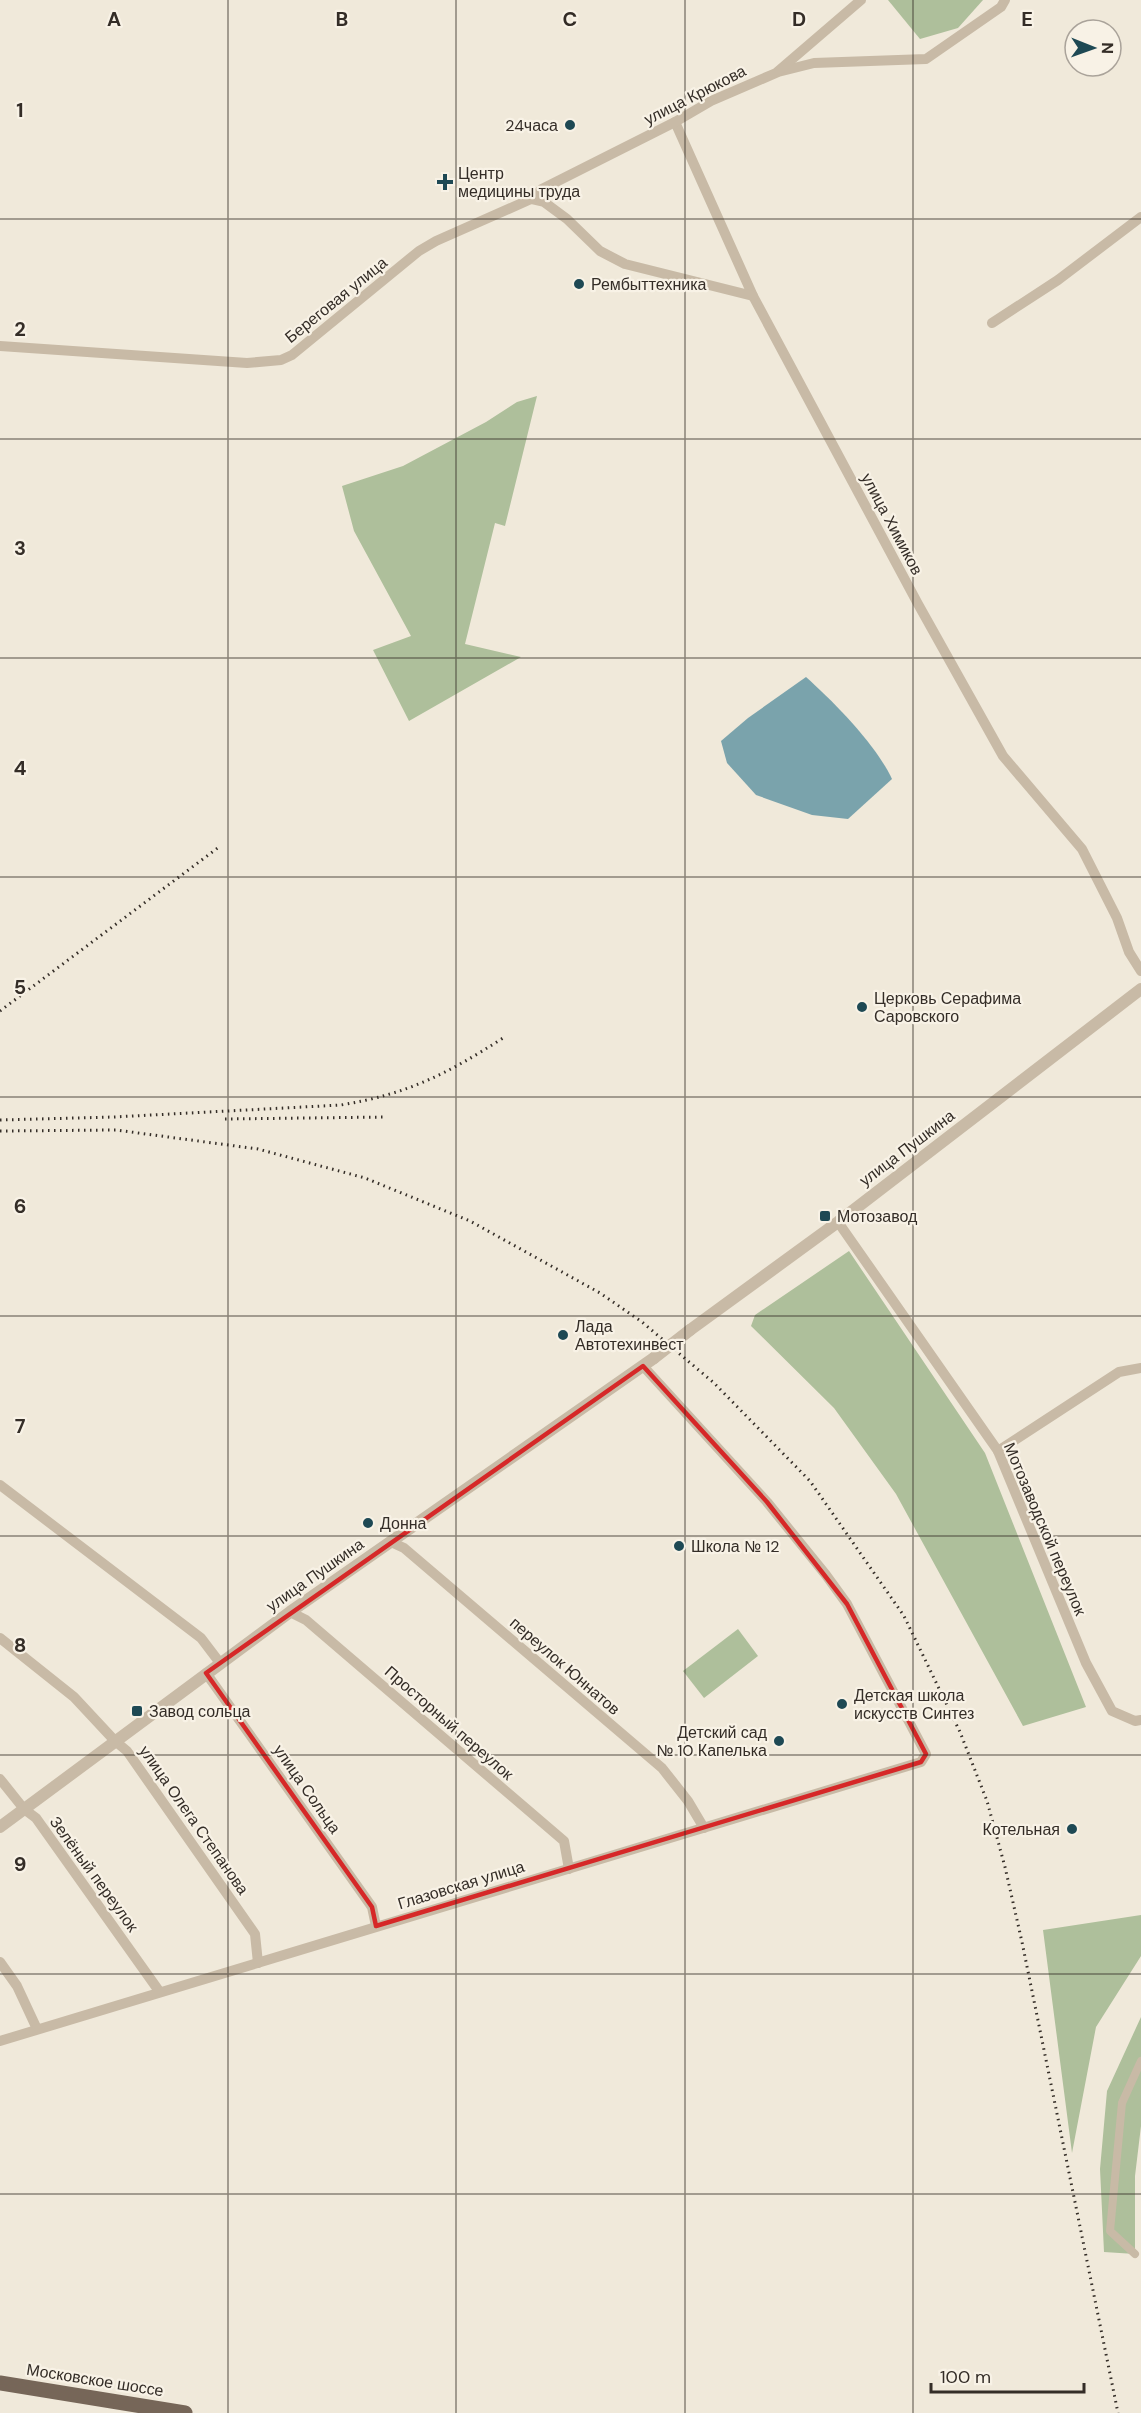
<svg xmlns="http://www.w3.org/2000/svg" width="1141" height="2413" viewBox="0 0 1141 2413" font-family="'DM Sans',sans-serif">
<style>
.green{fill:#aebf9b}
.water{fill:#7aa3ac}
.lines{fill:none;stroke-linecap:round;stroke-linejoin:round}
.pedestrian{stroke:#c8baa6;stroke-width:8}
.minor{stroke:#c8baa6;stroke-width:10}
.tertiary{stroke:#c8baa6;stroke-width:12}
.primary{stroke:#766658;stroke-width:15}
.rail{stroke:#342d27;stroke-width:3;stroke-dasharray:1.5 4.5;stroke-linecap:butt}
.tertiary-bridge{stroke:#c8baa6;stroke-width:12}
.marked{fill:none;stroke:#d62828;stroke-width:4.5;stroke-linejoin:round}
.grid{fill:none;stroke:#342d27;stroke-width:1.5;stroke-opacity:0.55}
.poi-dot{fill:#1e4954;stroke:#f8f2e6;stroke-width:2}
.labels{text-anchor:middle;dominant-baseline:central;stroke-width:4.5;stroke-linejoin:round;paint-order:stroke}
.street-label{font-size:16px;fill:#342d27;stroke:#f8f2e6}
.poi-label{font-size:16px;fill:#342d27;stroke:#f8f2e6;text-anchor:start}
.grid-label{font-size:20px;text-anchor:middle;font-weight:bold;fill:#342d27;stroke:#f8f2e6;stroke-width:4.5;stroke-linejoin:round;paint-order:stroke}
</style>
<rect width="100%" height="100%" fill="#f0e9da"/>
<!-- green -->
<g class="green">
<polygon points="888,0 983,0 958,28 920,39"/>
<polygon points="537,396 505,526 495,523 465,644 521,657 409,721 373,650 411,636 354,531 342,486 403,466 486,422 517,402"/>
<polygon points="849,1251 985,1453 1086,1707 1023,1726 896,1494 834,1408 751,1326 755,1315"/>
<polygon points="738,1629 758,1656 704,1698 683,1671"/>
<polygon points="1141,1915 1141,1956 1096,2027 1072,2153 1043,1930"/>
<polygon points="1141,2017 1141,2126 1135,2176 1135,2254 1104,2252 1100,2169 1107,2091"/>
</g>
<!-- water -->
<path class="water" d="M806,677C835,703 876,745 892,779L848,819L812,815L756,795L727,763L721,741L748,718Z"/>
<g class="lines">
<!-- pedestrian -->
<polyline class="pedestrian" points="1135,2254 1110,2231 1122,2103 1141,2061"/>
<!-- minor -->
<g class="minor">
<polyline points="778,72 814,63 926,59 1001,7 1005,0"/>
<polyline points="675,122 753,296 918,604 1003,756 1082,849 1117,918 1129,952 1141,971"/>
<polyline points="531,199 544,202 567,219 600,251 625,264 753,296"/>
<polyline points="992,323 1058,280 1141,217"/>
<polyline points="0,346 247,363 281,360 292,355 419,251 436,241 531,199 542,189 675,122 711,101 776,73 861,0"/>
<polyline points="838,1222 998,1451 1086,1663 1112,1711 1135,1721 1141,1720"/>
<polyline points="998,1451 1119,1372 1141,1368"/>
<polyline points="0,1485 201,1638 220,1663"/>
<polyline points="391,1542 404,1548 662,1768 688,1801 704,1828"/>
<polyline points="290,1612 306,1620 564,1841 569,1869"/>
<polyline points="0,1638 74,1697 115,1741 127,1751 255,1934 258,1963"/>
<polyline points="206,1673 372,1907 376,1926"/>
<polyline points="0,1779 24,1809 36,1818 159,1991"/>
<polyline points="0,1962 17,1986 37,2029"/>
<polyline points="0,2041 921,1762 926,1754 847,1604 826,1575 767,1502 643,1366"/>
</g>
<!-- tertiary -->
<g class="tertiary">
<polyline points="690,1330 838,1222 1141,989"/>
<polyline points="0,1827 290,1612 654,1358"/>
</g>
<!-- primary -->
<polyline class="primary" points="0,2383 185,2413"/>
<!-- rail -->
<g class="rail">
<polyline points="0,1011 219,847"/>
<polyline points="225,1119 387,1117"/>
<path d="M0,1120L114,1117L341,1105C408,1094 447,1074 503,1038"/>
<polyline points="0,1131 116,1130 258,1149 365,1178 470,1221 600,1293 642,1322 714,1383 810,1481 904,1616 960,1732 987,1801 1005,1867 1022,1942 1118,2413"/>
</g>
<!-- tertiary-bridge -->
<polyline class="tertiary-bridge" points="654,1358 690,1330"/>
</g>
<!-- marked area -->
<path class="marked" d="M643,1366L767,1502L847,1604L926,1754L921,1762L376,1926L372,1907L206,1673Z"/>
<!-- grid -->
<path class="grid" d="M228,0V2413M456,0V2413M685,0V2413M913,0V2413M0,219H1141M0,439H1141M0,658H1141M0,877H1141M0,1097H1141M0,1316H1141M0,1536H1141M0,1755H1141M0,1974H1141M0,2194H1141"/>
<!-- markers -->
<g class="poi-dot">
<circle cx="570" cy="125" r="6"/>
<path d="M442 173h6v6h6v6h-6v6h-6v-6h-6v-6h6z"/>
<circle cx="579" cy="284" r="6"/>
<circle cx="862" cy="1007" r="6"/>
<rect x="819" y="1210" width="12" height="12" rx="3"/>
<circle cx="563" cy="1335" r="6"/>
<circle cx="368" cy="1523" r="6"/>
<circle cx="679" cy="1546" r="6"/>
<circle cx="842" cy="1704" r="6"/>
<rect x="131" y="1705" width="12" height="12" rx="3"/>
<circle cx="779" cy="1741" r="6"/>
<circle cx="1072" cy="1829" r="6"/>
</g>
<g class="labels">
<!-- street labels -->
<g class="street-label">
<text transform="translate(695 95) rotate(-27)">улица Крюкова</text>
<text transform="translate(336 300) rotate(-39)">Береговая улица</text>
<text transform="translate(892 524) rotate(62)">улица Химиков</text>
<text transform="translate(907 1148) rotate(-37)">улица Пушкина</text>
<text transform="translate(1045 1529) rotate(67)">Мотозаводской переулок</text>
<text transform="translate(315 1575) rotate(-35)">улица Пушкина</text>
<text transform="translate(565 1666) rotate(41)">переулок Юннатов</text>
<text transform="translate(449 1723) rotate(41)">Просторный переулок</text>
<text transform="translate(307 1789) rotate(55)">улица Сольца</text>
<text transform="translate(194 1820) rotate(55)">улица Олега Степанова</text>
<text transform="translate(94 1874) rotate(54)">Зелёный переулок</text>
<text transform="translate(461 1885) rotate(-17)">Глазовская улица</text>
<text transform="translate(95 2380) rotate(9)">Московское шоссе</text>
</g>
<!-- poi labels -->
<g class="poi-label">
<text x="558" y="125" text-anchor="end">24часа</text>
<text x="458" y="173">Центр<tspan x="458" dy="18">медицины труда</tspan></text>
<text x="591" y="284">Рембыттехника</text>
<text x="874" y="998">Церковь Серафима<tspan x="874" dy="18">Саровского</tspan></text>
<text x="837" y="1216">Мотозавод</text>
<text x="575" y="1326">Лада<tspan x="575" dy="18">Автотехинвест</tspan></text>
<text x="380" y="1523">Донна</text>
<text x="691" y="1546">Школа № 12</text>
<text x="854" y="1695">Детская школа<tspan x="854" dy="18">искусств Синтез</tspan></text>
<text x="149" y="1711">Завод сольца</text>
<text x="767" y="1732" text-anchor="end">Детский сад<tspan x="767" dy="18">№ 10 Капелька</tspan></text>
<text x="1060" y="1829" text-anchor="end">Котельная</text>
</g>
</g>
<g class="grid-label">
<text x="114" y="26">A</text>
<text x="342" y="26">B</text>
<text x="570" y="26">C</text>
<text x="799" y="26">D</text>
<text x="1027" y="26">E</text>
<text x="20" y="117">1</text>
<text x="20" y="336">2</text>
<text x="20" y="555">3</text>
<text x="20" y="775">4</text>
<text x="20" y="994">5</text>
<text x="20" y="1213">6</text>
<text x="20" y="1433">7</text>
<text x="20" y="1652">8</text>
<text x="20" y="1871">9</text>
</g>
<!-- north arrow -->
<g transform="translate(1093 48) rotate(91)"><circle r="28" fill="#f8f2e6" stroke="#aaa39a" stroke-width="1.5"/>
<path d="M0-4.5L10 22L0 15L-10 22Z" fill="#1e4954"/>
<text y="-9" font-size="16" font-weight="bold" text-anchor="middle" fill="#342d27">N</text>
</g>
<!-- scale -->
<path d="M931 2383v9h153v-9" fill="none" stroke="#342d27" stroke-width="3"/>
<text x="940" y="2383" font-size="18" fill="#342d27" stroke="#f8f2e6" stroke-width="4.5" paint-order="stroke">100 m</text>
</svg>
